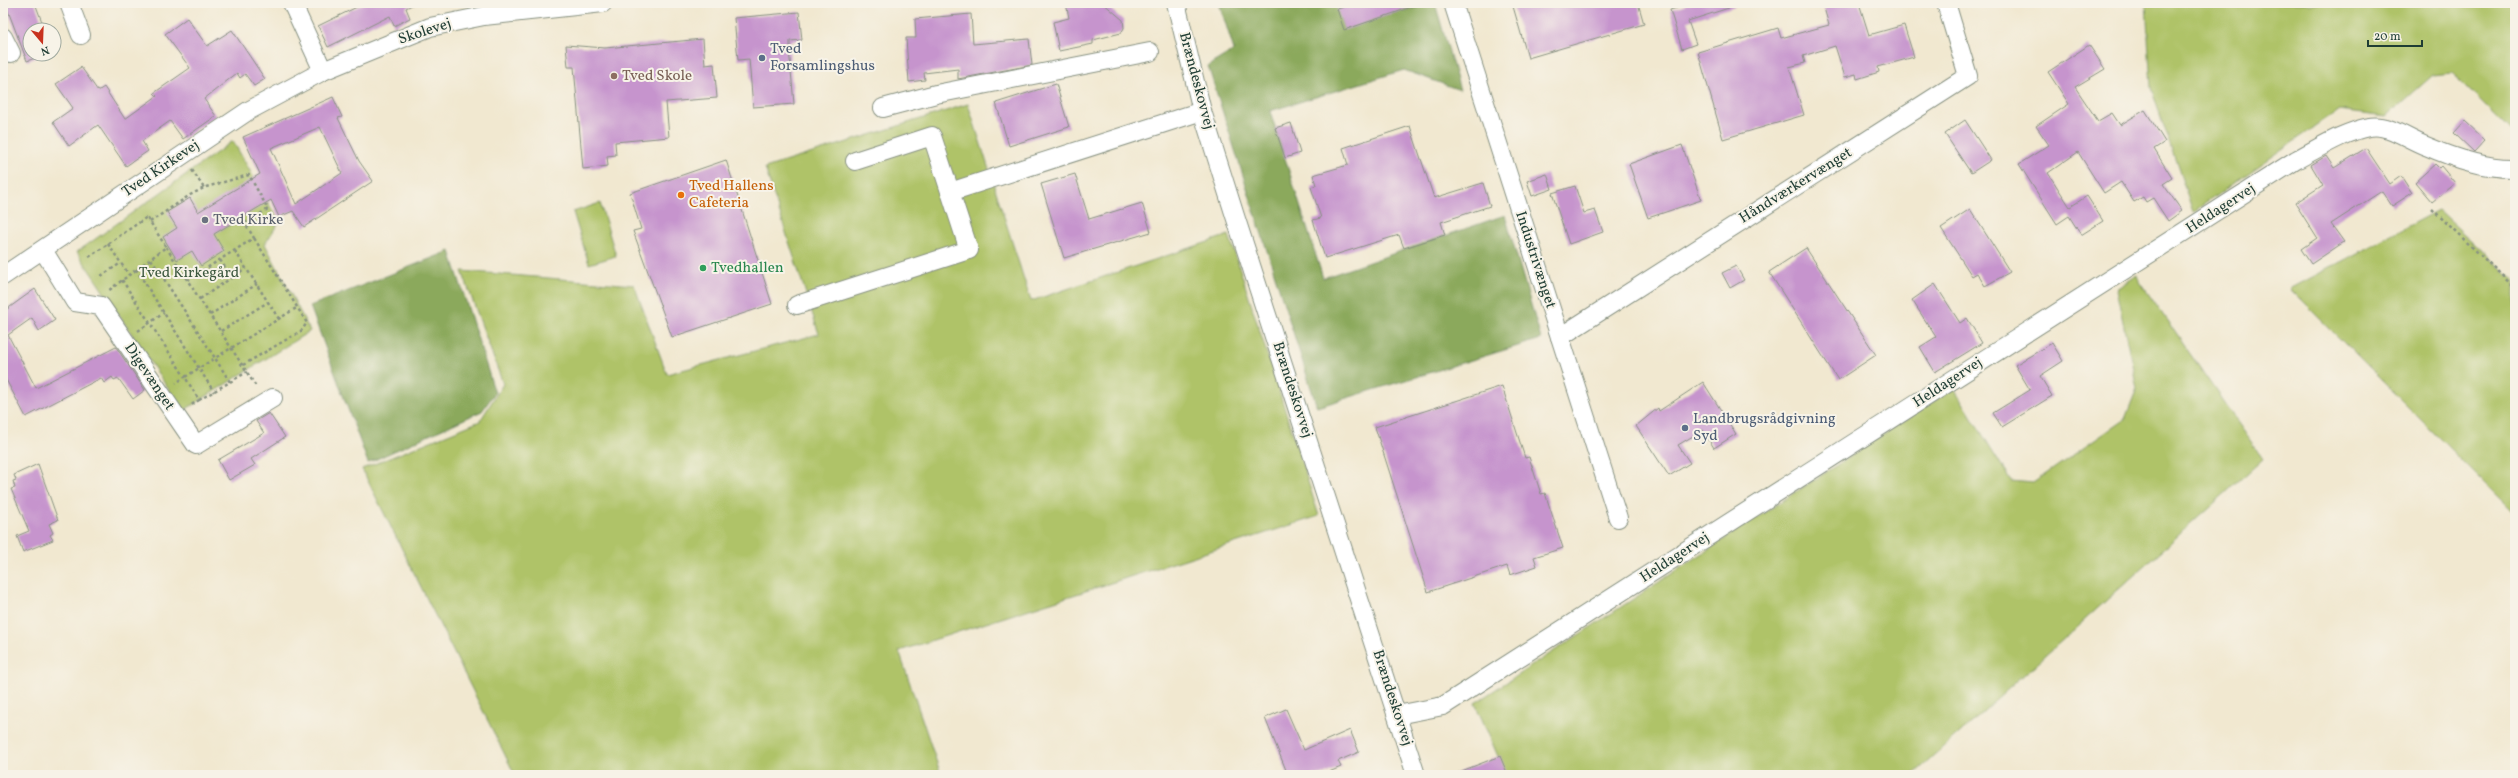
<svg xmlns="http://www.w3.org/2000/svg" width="2518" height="778" viewBox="0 0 2518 778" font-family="Vollkorn,serif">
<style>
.green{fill:#afc367;stroke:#67804e}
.forest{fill:#8ba95c;stroke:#557348}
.building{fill:#c694cd;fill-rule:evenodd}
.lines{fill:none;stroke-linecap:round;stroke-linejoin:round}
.minor-casing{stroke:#889282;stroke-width:20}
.path{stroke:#889282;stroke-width:2.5;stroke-dasharray:3 3;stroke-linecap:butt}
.minor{stroke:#fff;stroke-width:18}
.service-dot{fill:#5c6f8a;stroke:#f7f3e8;stroke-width:1.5}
.education-dot{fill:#8d6e63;stroke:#f7f3e8;stroke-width:1.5}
.food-dot{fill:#e8710a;stroke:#f7f3e8;stroke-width:1.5}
.worship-dot{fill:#6b7280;stroke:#f7f3e8;stroke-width:1.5}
.leisure-dot{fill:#2e9e5b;stroke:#f7f3e8;stroke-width:1.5}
.labels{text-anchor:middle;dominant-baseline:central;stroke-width:4;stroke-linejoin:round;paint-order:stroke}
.street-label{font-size:15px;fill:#1f3d34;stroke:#f7f3e8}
.service-label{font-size:15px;fill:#4e5e75;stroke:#f7f3e8;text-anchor:start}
.education-label{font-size:15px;fill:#785e54;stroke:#f7f3e8;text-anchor:start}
.food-label{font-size:15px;fill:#c56008;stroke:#f7f3e8;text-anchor:start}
.worship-label{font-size:15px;fill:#5b616d;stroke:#f7f3e8;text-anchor:start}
.leisure-label{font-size:15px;fill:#27864d;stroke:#f7f3e8;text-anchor:start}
.park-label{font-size:15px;fill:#3c583e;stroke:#f7f3e8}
</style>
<rect width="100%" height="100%" fill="#f7f3e8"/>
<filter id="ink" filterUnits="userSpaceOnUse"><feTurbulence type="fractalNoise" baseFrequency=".025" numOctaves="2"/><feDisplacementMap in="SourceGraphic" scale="8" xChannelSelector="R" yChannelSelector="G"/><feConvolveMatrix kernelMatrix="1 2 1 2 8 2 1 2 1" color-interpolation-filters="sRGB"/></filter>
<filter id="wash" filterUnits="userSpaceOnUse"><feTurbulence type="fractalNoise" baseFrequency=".012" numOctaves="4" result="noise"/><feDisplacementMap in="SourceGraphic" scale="16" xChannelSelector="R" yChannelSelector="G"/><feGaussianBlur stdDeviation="0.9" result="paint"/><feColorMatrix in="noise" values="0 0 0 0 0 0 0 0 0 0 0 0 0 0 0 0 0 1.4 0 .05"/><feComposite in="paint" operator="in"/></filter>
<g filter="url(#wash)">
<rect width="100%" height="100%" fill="#f1e8d0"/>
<!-- green -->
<g class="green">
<polygon points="2146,3 2515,3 2515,136 2452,73 2433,75 2387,116 2339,110 2193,212 2151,88"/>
<polygon points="968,104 1031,301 1229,235 1319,516 899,651 941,775 515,775 362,469 480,421 503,384 462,271 634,285 667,374 819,334 765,168"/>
<polygon points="233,141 279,222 265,244 310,331 183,411 77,252"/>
<polygon points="600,203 616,256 589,264 573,212"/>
<polygon points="2438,210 2515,281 2515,514 2290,289"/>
<polygon points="2136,276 2263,459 1913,775 1506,775 1475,703 1954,388 2011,481 2033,483 2125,419 2137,388 2116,289"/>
</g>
<!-- forest -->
<g class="forest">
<polygon points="1219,3 1435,3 1460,90 1404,70 1270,111 1323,278 1505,215 1541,339 1317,407 1208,66 1234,50"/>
<polygon points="450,251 495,393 482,411 368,463 310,306"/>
</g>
<g id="blocks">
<!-- building -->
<g class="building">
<polygon points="5,3 35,3 45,30 30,30 30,54 46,54 27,61"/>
<polygon points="365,3 416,3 406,8 410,18 394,26 390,16 328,47 318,26"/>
<polygon points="1066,3 1103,3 1123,20 1124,28 1121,33 1093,40 1093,44 1059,51 1053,22 1069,18"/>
<polygon points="1343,3 1418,3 1418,5 1344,30 1337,9 1344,7"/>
<polygon points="1512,3 1638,3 1644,24 1528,58"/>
<polygon points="1693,3 1735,3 1735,6 1688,21 1696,44 1682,49 1670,10"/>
<polygon points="1841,3 1859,3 1869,35 1904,25 1914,57 1878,67 1879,72 1857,79 1856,74 1845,77 1835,46 1803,56 1805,63 1789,67 1804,115 1723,139 1698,52 1778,28 1781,38 1829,25 1824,8"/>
<polygon points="799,12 802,40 790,41 790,49 789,49 794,104 753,107 749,59 738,60 734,18"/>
<polygon points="971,14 973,44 1029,39 1032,65 958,79 958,69 924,73 925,80 909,82 906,38 916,38 915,19"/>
<polygon points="187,18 207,46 232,30 265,79 254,86 245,74 240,78 237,73 204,99 216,116 183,139 170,121 142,141 148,151 126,166 98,125 69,146 53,122 73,108 56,84 81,67 98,91 104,87 125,119 157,96 154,93 190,68 165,34"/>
<polygon points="703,39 705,65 714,64 717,98 666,102 669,137 615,142 616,155 607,156 608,166 583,169 574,67 568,67 566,45 605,48"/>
<polygon points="2089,45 2105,69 2075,87 2098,121 2112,113 2120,125 2145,110 2165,142 2154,149 2172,178 2163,184 2182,211 2168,221 2153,198 2146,202 2143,197 2134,202 2121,182 2104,193 2078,152 2048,173 2070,207 2087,196 2103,221 2081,235 2069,216 2057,224 2019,164 2049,145 2036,126 2069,104 2048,72"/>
<polygon points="1056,84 1069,127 1009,146 996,103"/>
<path d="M333,97L342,117L338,118L359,161L373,181L304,227L293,211L279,217L271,200L214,234L224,251L201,266L192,251L177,260L163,237L177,228L167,212L190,198L198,212L260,174L243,137ZM320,127L342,173L296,204L271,148Z"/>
<polygon points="1965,120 1991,160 1971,173 1945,134"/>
<polygon points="2465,121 2485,140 2474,152 2454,133"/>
<polygon points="1291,123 1300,153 1285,158 1275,128"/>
<polygon points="1410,126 1434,198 1483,183 1490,206 1441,222 1445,235 1404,248 1399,235 1325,258 1313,220 1321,218 1311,187 1316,185 1313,175 1348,165 1343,148"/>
<polygon points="1682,145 1701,200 1648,218 1629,164"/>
<polygon points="2366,148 2390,184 2401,176 2412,193 2392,206 2382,191 2331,224 2344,242 2311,264 2301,249 2317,238 2295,203 2323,185 2311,165 2326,156 2334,168"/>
<polygon points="726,160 772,304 672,337 633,231 641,229 630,193"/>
<polygon points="2435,164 2439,168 2441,166 2455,183 2432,202 2415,182"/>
<polygon points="1075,174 1089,219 1142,203 1151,232 1064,258 1041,184"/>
<polygon points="1547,174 1552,189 1532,196 1527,181"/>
<polygon points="1575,186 1584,213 1595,210 1603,232 1569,244 1552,193"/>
<polygon points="1970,209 2010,272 1985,286 1977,273 1972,276 1941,228"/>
<polygon points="1806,248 1876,355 1838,380 1769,272"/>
<polygon points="1736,266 1744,280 1730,288 1722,273"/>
<polygon points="1935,284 1960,323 1967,318 1982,343 1935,372 1920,347 1936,337 1912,300"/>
<polygon points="35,289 55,320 39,331 32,318 8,335 36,388 116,347 145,390 133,399 118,378 114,380 112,377 104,383 101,378 26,417 3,374 3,312"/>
<polygon points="2052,343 2063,361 2040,376 2052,396 2002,427 1993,413 2030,390 2015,365"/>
<polygon points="1703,382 1736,434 1714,448 1703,430 1678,445 1690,463 1669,476 1636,426 1658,408 1659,411"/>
<polygon points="1502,386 1525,458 1529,457 1541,494 1545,493 1563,548 1534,557 1537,566 1510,575 1507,566 1428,592 1375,427"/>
<polygon points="269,413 285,437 251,459 255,465 229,480 218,460 264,433 256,421"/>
<polygon points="38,464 58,520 49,524 53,533 50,535 53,540 23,552 17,536 29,531 11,489 15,488 13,481 16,480 14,475"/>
<polygon points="1286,709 1304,750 1350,730 1359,752 1338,761 1341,767 1322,775 1288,775 1265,718"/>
<polygon points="1500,756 1508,775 1454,775 1454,774"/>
</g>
</g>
</g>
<g filter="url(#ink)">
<use href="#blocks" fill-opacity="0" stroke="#889282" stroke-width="1"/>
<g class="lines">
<!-- minor casing -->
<g class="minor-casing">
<g id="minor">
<polyline points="69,3 81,35"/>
<polyline points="292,3 323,71"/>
<polyline points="1176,3 1202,111 1235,216 1416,775"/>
<polyline points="1453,3 1618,518"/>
<polyline points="3,37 11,53"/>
<polyline points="883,108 936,94 1150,52"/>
<polyline points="950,192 1202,111"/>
<polyline points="43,250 75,302 101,306 196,445 273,398"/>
<polyline points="3,276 248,111 323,71 430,27 484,16 603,3"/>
<polyline points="797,305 969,250 932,136 855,161"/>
<polyline points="1560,337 1968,76 1946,3"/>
<path d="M1397,715L1443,706L2296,160C2319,148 2343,132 2369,127C2387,123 2409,140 2426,146C2454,158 2485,169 2515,168"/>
</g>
</g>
<!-- path -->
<g class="path">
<polyline points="192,170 204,188"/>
<polyline points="2432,209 2515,288"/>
<polyline points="150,222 190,195 206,187 249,175 268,209 245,223 254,238 188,280"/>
<polyline points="108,244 129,275"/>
<polyline points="166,247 257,388"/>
<polyline points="235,251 279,319"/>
<polyline points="89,257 147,217 166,247 108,291"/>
<polyline points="151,259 215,358 185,377 199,400 190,406"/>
<polyline points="220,260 232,277"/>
<polyline points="136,269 214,392"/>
<polyline points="101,276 121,263"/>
<polyline points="122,280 185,377 176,383"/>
<polyline points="200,299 246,268"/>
<polyline points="210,315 257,284"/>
<polyline points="138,331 164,313"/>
<polyline points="221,331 268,302"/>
<polyline points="243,365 301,331 307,323 254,238"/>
<polyline points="230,382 247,372"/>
<polyline points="199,400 230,382 215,358 298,307"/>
</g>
<!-- minor -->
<use href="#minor" class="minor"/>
</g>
</g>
<!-- markers -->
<g class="service-dot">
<circle cx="762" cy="58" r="4"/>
<circle cx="1685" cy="428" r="4"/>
</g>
<circle class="education-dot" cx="614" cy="76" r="4"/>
<circle class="food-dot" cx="681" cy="195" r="4"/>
<circle class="worship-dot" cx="205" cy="220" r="4"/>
<circle class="leisure-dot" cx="703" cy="268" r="4"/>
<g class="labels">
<!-- street labels -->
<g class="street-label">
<text transform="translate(425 32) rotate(-18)">Skolevej</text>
<text transform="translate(1196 81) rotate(75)">Brændeskovvej</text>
<text transform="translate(161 169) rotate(-34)">Tved Kirkevej</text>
<text transform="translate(1796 186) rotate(-32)">Håndværkervænget</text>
<text transform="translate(2221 209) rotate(-33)">Heldagervej</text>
<text transform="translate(1535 260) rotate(72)">Industrivænget</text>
<text transform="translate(149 377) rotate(56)">Digevænget</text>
<text transform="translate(1948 383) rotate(-33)">Heldagervej</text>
<text transform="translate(1292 390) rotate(72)">Brændeskovvej</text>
<text transform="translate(1675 558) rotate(-33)">Heldagervej</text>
<text transform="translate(1392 698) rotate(72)">Brændeskovvej</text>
</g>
<!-- service labels -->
<g class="service-label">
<text x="770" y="49">Tved<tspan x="770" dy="17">Forsamlingshus</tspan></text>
<text x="1693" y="419">Landbrugsrådgivning<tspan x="1693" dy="17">Syd</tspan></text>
</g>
<!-- education labels -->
<g class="education-label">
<text x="622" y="76">Tved Skole</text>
</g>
<!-- food labels -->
<g class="food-label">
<text x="689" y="186">Tved Hallens<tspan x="689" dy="17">Cafeteria</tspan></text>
</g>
<!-- worship labels -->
<g class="worship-label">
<text x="213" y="220">Tved Kirke</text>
</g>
<!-- leisure labels -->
<g class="leisure-label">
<text x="711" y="268">Tvedhallen</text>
</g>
<!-- park labels -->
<g class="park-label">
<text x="189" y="273">Tved Kirkegård</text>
</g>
</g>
<!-- margin -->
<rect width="2518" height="778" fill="none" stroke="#f7f3e8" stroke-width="16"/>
<!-- north arrow -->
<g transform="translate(42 42) rotate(161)"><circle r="19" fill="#f7f3e8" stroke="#a1aaa0"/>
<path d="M0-3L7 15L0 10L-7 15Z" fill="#c8321e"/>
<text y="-6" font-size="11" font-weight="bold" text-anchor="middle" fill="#1f3d34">N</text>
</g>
<!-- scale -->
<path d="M2368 40v6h54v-6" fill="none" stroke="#1f3d34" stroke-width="2"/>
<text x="2374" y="40" font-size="12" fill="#1f3d34" stroke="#f7f3e8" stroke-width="3" paint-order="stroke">20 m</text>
</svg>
